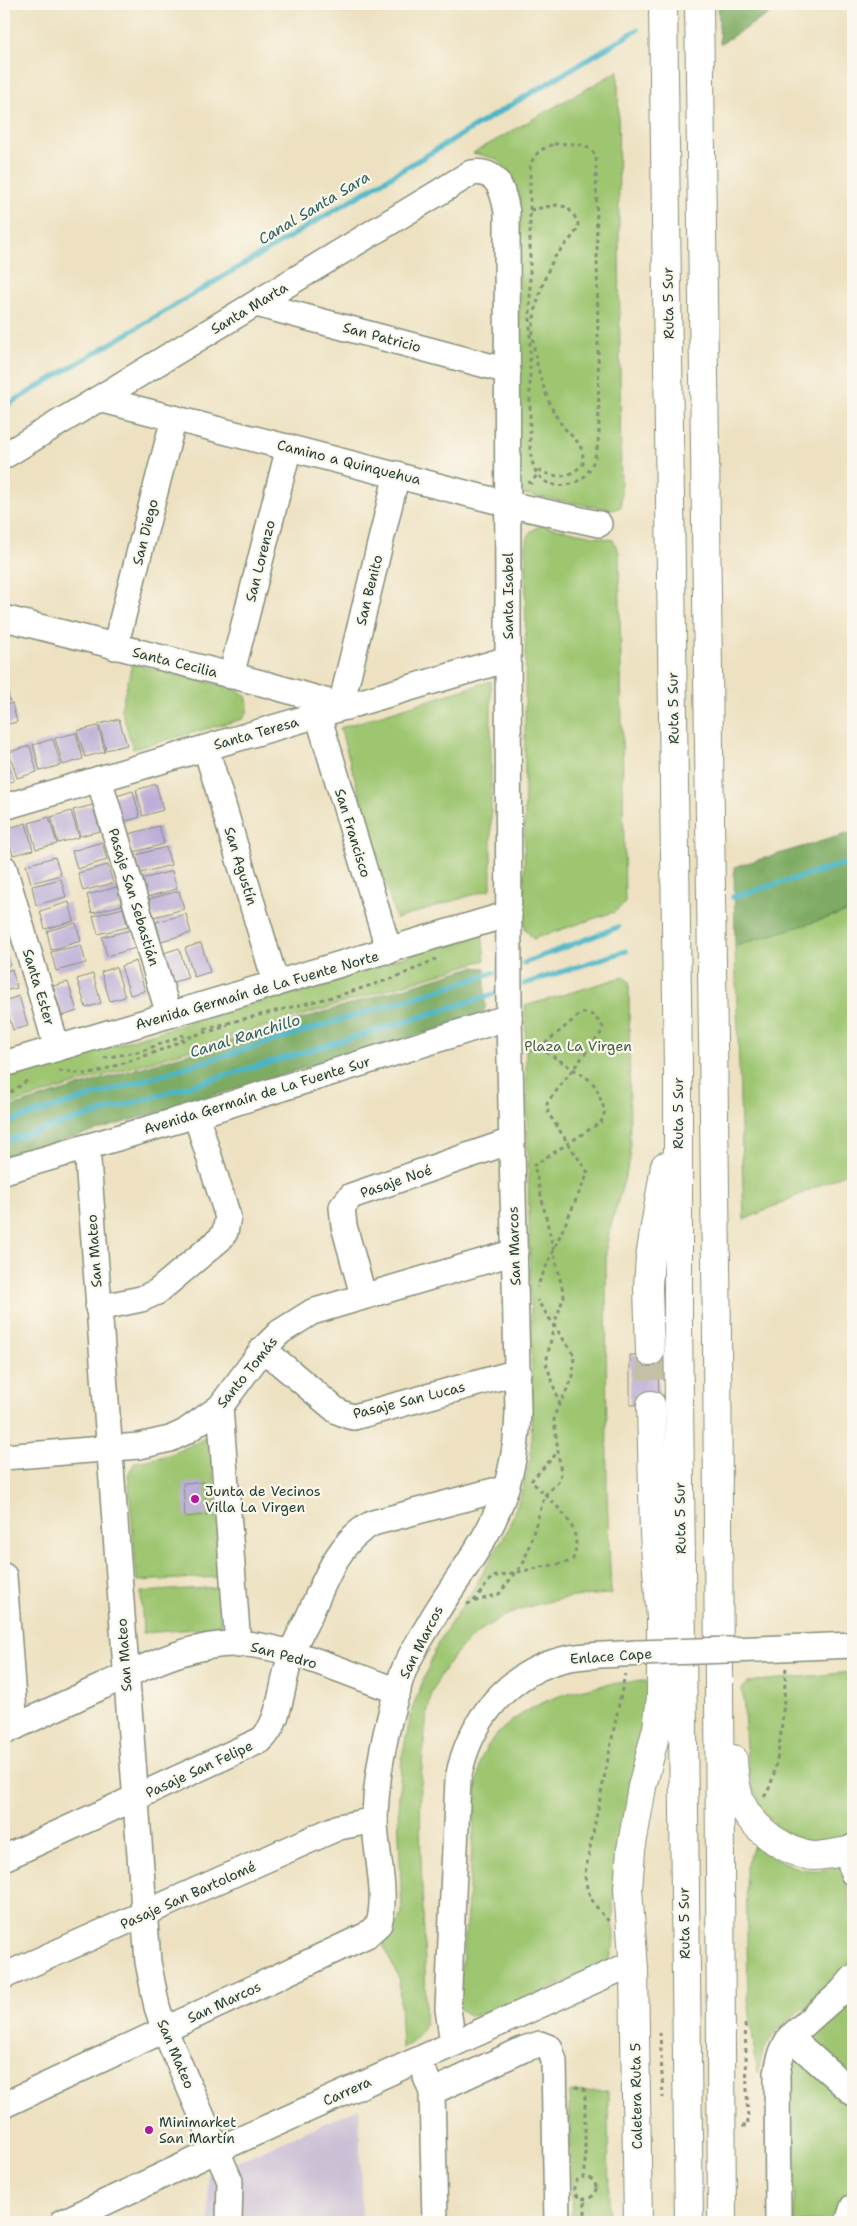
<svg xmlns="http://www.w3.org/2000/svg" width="857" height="2226" viewBox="0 0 857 2226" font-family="'Shantell Sans',sans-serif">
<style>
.industrial{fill:#cbbfd5}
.green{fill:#9ec671;stroke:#5e8252}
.forest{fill:#7eab63;stroke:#4e744c}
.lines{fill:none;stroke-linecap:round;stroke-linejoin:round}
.stream{stroke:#49b6c6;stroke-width:5.5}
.building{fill:#bcaed7}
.highway-tunnel{stroke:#c4c0a5;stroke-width:28;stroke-dasharray:28 14;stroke-linecap:butt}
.minor-casing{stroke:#868f7a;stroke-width:28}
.major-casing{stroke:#868f7a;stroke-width:30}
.highway-casing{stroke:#868f7a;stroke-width:30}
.path{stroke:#868f7a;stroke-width:3;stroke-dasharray:4 4;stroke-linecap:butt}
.minor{stroke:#fff;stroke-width:25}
.major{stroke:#fff;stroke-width:28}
.highway{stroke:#fff;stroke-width:28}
.minor-bridge-casing{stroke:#868f7a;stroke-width:28;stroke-linecap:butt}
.minor-bridge{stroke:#fff;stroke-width:25}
.poi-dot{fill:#b5179e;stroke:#fbf7ec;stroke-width:2}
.labels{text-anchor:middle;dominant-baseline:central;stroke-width:4.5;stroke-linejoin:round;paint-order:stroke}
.street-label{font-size:14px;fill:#1f3d34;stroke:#fbf7ec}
.park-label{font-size:14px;fill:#3f5f43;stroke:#fbf7ec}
.poi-label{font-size:14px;fill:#1f3d34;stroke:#fbf7ec;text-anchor:start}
.water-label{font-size:15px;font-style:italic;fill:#2c6160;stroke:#fbf7ec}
</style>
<rect width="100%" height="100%" fill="#fbf7ec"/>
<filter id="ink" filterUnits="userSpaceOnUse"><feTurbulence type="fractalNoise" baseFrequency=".02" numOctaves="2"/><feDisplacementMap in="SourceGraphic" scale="10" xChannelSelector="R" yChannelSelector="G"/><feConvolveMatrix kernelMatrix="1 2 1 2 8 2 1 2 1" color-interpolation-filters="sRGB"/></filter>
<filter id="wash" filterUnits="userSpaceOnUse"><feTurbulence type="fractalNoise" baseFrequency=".0096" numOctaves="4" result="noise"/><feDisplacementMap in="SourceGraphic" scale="20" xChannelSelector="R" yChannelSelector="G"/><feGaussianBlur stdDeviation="1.12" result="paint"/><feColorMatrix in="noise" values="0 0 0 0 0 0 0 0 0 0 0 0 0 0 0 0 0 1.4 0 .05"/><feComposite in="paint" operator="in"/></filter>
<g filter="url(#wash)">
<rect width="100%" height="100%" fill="#ede1c1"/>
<!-- industrial -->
<polygon class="industrial" points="359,2108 362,2222 209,2222 208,2174"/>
<!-- green -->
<g class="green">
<polygon points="618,71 621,507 612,510 517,493 520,198 513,176 497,159 473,153"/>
<polygon points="540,525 613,540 619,552 625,903 614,912 533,939 525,929 524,912 526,545 529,533"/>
<path d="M132,664L236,689L246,696C249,706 249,711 243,719L133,749L121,709Z"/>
<polygon points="491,681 491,889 396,919 340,728"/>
<polygon points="853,910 853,1170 744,1220 735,946"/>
<polygon points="482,933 485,960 4,1106 4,1079"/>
<path d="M623,977L629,981L630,1160L610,1228L606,1250L607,1492L611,1594C538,1597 471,1615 436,1684C427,1702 426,1724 424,1743C414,1836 428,1930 425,2023C420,2036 414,2043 402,2048L399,1979L381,1940L395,1928L402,1913L398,1809L402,1757L413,1706L438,1643L477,1583L507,1531L520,1497L531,1457L532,1380L525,1006Z"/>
<path d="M211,1434L221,1577L137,1581L128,1474L135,1462C166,1458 184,1450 211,1434Z"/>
<polygon points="218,1587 221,1627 143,1633 141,1592"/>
<path d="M853,1672V1834C838,1843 815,1846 799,1839C737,1814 749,1743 742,1689L747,1683L757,1681Z"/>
<path d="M646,1681L651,1688L616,1875L613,1904L614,1942L609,1963L488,2016L469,2015L460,2009L457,1998L464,1950L477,1784C479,1772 480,1757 487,1747C521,1698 590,1683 646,1681Z"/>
<path d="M755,1842C782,1865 806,1878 842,1865C848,1891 857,1927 853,1953C845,1989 790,2010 769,2041C763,2050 760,2063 757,2073L748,1998L746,1867Z"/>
<polygon points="853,1985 853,2222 794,2222 792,2071 795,2037"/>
<polygon points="608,2091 609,2222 572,2222 569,2092"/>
</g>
<!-- forest -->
<g class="forest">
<polygon points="718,4 785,4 720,44"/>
<polygon points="853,832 853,910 735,946 734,867"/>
<polygon points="473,967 485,968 485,1009 481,1016 4,1158 4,1109"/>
</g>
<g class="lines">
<!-- stream -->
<g class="stream">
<polyline points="4,407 637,30"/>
<polyline points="733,897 853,861"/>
<polyline points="524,963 618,927"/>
<polyline points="524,984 626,951"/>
<polyline points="4,1123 494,973"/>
<polyline points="4,1141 385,1028 494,994"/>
</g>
</g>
<g id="blocks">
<!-- building -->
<g class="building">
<polygon points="4,679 10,701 4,702"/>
<polygon points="12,703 17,722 4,725 4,706"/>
<polygon points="119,719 127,745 106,750 99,724"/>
<polygon points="98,726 105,752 85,757 77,731"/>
<polygon points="76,733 83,759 63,765 55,738"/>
<polygon points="53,739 61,765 40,771 33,745"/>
<polygon points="30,746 37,772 17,778 9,752"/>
<polygon points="6,754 14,781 4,783 4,755"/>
<polygon points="156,784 163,810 143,816 136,790"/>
<polygon points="133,791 140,817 120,823 113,797"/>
<polygon points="93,805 100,831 80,836 73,810"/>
<polygon points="71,811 79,837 58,843 51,817"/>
<polygon points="49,817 57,844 36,849 29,823"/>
<polygon points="26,823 33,850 13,855 5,829"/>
<polygon points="159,826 164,844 134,852 129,834"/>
<polygon points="102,842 107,860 77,869 72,851"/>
<polygon points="166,847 171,865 141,873 136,855"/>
<polygon points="55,857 61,875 31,883 26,865"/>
<polygon points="108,865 113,883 83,891 78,873"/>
<polygon points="172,871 177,889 147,897 142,879"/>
<polygon points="61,879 66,897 36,905 32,886"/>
<polygon points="117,887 122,905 92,913 87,895"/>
<polygon points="179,891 184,909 154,917 149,899"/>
<polygon points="69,902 74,921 45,929 40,911"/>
<polygon points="123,908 128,927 98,934 93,916"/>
<polygon points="186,914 191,933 161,941 156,922"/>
<polygon points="76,923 81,941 51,950 47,931"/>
<polygon points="131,930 136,948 107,956 102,937"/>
<polygon points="201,943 210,972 194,977 185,948"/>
<polygon points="81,945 86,963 56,971 51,952"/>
<polygon points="4,946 10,965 4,967"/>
<polygon points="179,948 188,978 173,982 164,953"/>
<polygon points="136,961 145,991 130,995 121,966"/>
<polygon points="116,967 125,997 110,1001 101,972"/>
<polygon points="12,969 17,988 4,991 4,972"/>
<polygon points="93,974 101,1003 86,1008 77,979"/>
<polygon points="68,982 77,1011 62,1016 53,986"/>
<polygon points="19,996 28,1026 13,1030 4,1001"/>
<polygon points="630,1355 658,1355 659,1404 630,1405"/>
<polygon points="204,1482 207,1515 185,1517 183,1483"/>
</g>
</g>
</g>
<g filter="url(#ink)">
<use href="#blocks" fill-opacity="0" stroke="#868f7a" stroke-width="1"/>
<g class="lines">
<!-- highway-tunnel -->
<polyline class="highway-tunnel" points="650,1352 651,1405"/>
<!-- minor casing -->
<g class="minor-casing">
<g id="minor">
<polyline points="256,304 508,371"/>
<polyline points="99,399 508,504 599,524"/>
<path d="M4,456L471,173C498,169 503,190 507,212L509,1017L518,1412C517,1451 509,1489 491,1525C474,1559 450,1588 431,1621C421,1639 407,1658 401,1678C387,1723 376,1772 375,1819C375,1853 388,1890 379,1924L367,1935L4,2105"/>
<polyline points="4,618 265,684 346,707"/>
<polyline points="115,647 174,418"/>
<polyline points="231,676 289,447"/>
<polyline points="341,705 397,474"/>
<polyline points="318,715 389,951"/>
<polyline points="206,748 276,984"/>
<polyline points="99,779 169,1015"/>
<polyline points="4,807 508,659"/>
<polyline points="4,868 57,1048"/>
<polyline points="4,1064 509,914"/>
<polyline points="87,1147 148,1962 157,2007 165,2031 230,2181 229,2222"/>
<polyline points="4,1171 196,1115 509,1017"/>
<polyline points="363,1295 344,1226 342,1207 351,1196 511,1141"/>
<polyline points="98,1308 141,1299 157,1292 220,1239 225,1232 228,1217 196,1115"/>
<polyline points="263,1349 337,1411 349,1416 354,1417 518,1372"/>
<polyline points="220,1407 238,1645"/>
<polyline points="4,1457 139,1446 170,1439 185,1432 220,1407 263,1349 280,1332 312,1312 515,1252"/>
<polyline points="4,1576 15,1727"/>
<polyline points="758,1649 853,1645"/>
<path d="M4,1732C36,1717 68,1702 101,1687C146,1666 194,1641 245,1644C291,1647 353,1676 398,1691"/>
<polyline points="853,1847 847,1851 853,1873"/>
<path d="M4,1858L261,1740C281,1723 282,1680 291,1655C295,1641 303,1629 309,1616C324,1583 338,1540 373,1523L493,1491H504"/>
<polyline points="4,1976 339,1827 375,1820"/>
<polyline points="790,2037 853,2093"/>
<path d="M453,2043L448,2009L458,1779C469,1720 509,1670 570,1658C592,1654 616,1655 638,1653"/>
<polyline points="426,2077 432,2092 435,2222"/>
<polyline points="432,2092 524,2049 540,2044 550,2048 554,2061 557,2222"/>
<polyline points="63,2222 217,2150 620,1969 634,1969"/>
<path d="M778,2222L777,2073C779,2059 782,2048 790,2037L841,1992L853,1978"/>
<polyline points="848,2222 853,2207"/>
</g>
</g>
<!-- major casing -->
<g class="major-casing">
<polyline id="major" points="634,1969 638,2222"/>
</g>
<!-- highway casing -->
<g class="highway-casing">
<g id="highway">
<polyline points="663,4 678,1070 678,1320 689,2222"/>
<polyline points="699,4 717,1338 722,2222"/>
<polyline points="650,1352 648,1287 650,1257 665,1166"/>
<path d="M733,1759C735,1797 742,1817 774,1840C786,1848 799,1855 813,1856C825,1856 836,1853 847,1851"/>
<polyline points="634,1969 628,1889 631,1850 642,1787 657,1728 661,1697 661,1618 654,1534 651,1405"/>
</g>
</g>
<!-- path -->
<g class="path">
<path d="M554,144C571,144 588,141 596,157L599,431C598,446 596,460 588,472C579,486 553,491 541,478C533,471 532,460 530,450V167C534,153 541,149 554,144Z"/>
<path d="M528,482L531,483L540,471C559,479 569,478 583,464C584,441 574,441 562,425C546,405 531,353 533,327C534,308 545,273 555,257C560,249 576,235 578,227C579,220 571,212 567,207L557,205L530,210"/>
<polyline points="204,1029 340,995 397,977 436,959"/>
<path d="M531,1051L540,1048L580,1014C592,1010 596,1019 603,1027L601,1033L547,1103L548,1113L588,1173L537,1287"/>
<polyline points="104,1058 142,1051 184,1035"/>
<polyline points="59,1071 87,1074 94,1073 156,1052 192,1036 225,1027 228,1025"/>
<polyline points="4,1097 28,1080"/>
<polyline points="533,1166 601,1122 605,1111 596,1087 590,1080 540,1048"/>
<polyline points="535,1169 564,1296 554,1325 546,1363 560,1405"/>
<polyline points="531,1481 557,1453"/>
<path d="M474,1601L492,1577L568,1562L573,1559C586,1525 553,1504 531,1481"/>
<polyline points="467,1604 499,1594 524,1562 545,1495 558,1482 561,1474 554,1420 555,1414 573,1377 574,1355 537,1300"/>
<path d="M764,1797C781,1776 784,1696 786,1667"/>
<path d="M609,1921C595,1908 585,1892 585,1873L625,1674"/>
<polyline points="660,2032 663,2098"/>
<polyline points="575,2087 584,2089 585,2094 585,2176"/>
<polyline points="742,2126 748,2126 745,2020"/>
<circle cx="585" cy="2188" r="11"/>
<polyline points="585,2222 585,2199"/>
</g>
<!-- minor -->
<use href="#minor" class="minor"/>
<!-- major -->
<use href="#major" class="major"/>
<!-- highway -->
<use href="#highway" class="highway"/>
<!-- minor-bridge casing -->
<g class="minor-bridge-casing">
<polyline id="minor-bridge" points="638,1653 758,1649"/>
</g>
<!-- minor-bridge -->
<use href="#minor-bridge" class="minor-bridge"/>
</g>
</g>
<!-- markers -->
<g class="poi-dot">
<circle cx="195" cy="1499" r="5"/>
<circle cx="149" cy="2130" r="5"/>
</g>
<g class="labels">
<!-- street labels -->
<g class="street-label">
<text transform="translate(668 303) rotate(-91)">Ruta 5 Sur</text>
<text transform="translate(249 308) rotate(-31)">Santa Marta</text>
<text transform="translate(382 337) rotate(15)">San Patricio</text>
<text transform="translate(349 462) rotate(14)">Camino a Quinquehua</text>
<text transform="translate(145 532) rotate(-76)">San Diego</text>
<text transform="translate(260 561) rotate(-76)">San Lorenzo</text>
<text transform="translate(369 590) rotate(-76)">San Benito</text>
<text transform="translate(508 596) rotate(-90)">Santa Isabel</text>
<text transform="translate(175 662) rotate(14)">Santa Cecilia</text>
<text transform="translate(673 708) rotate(-91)">Ruta 5 Sur</text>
<text transform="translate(256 733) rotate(-16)">Santa Teresa</text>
<text transform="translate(353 833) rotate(73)">San Francisco</text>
<text transform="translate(241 866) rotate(73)">San Agustín</text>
<text transform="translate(134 897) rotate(73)">Pasaje San Sebastián</text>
<text transform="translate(39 987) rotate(73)">Santa Ester</text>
<text transform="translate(257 990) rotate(-16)">Avenida Germaín de La Fuente Norte</text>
<text transform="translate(257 1095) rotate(-17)">Avenida Germaín de La Fuente Sur</text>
<text transform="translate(678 1113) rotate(-90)">Ruta 5 Sur</text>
<text transform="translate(396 1181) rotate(-19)">Pasaje Noé</text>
<text transform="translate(514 1246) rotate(-92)">San Marcos</text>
<text transform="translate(94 1251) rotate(-94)">San Mateo</text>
<text transform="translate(247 1372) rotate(-51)">Santo Tomás</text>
<text transform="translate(409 1400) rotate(-14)">Pasaje San Lucas</text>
<text transform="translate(680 1518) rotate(-91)">Ruta 5 Sur</text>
<text transform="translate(421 1642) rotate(-63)">San Marcos</text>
<text transform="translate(124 1655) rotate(-94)">San Mateo</text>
<text transform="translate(284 1655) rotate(15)">San Pedro</text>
<text transform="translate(611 1656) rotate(-4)">Enlace Cape</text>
<text transform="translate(199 1769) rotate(-25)">Pasaje San Felipe</text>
<text transform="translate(188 1895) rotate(-24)">Pasaje San Bartolomé</text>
<text transform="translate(684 1923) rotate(-91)">Ruta 5 Sur</text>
<text transform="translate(224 2002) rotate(-25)">San Marcos</text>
<text transform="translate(176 2054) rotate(67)">San Mateo</text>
<text transform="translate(347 2091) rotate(-24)">Carrera</text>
<text transform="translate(636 2096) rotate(-91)">Caletera Ruta 5</text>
</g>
<!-- park labels -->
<g class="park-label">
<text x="578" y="1046">Plaza La Virgen</text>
</g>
<!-- poi labels -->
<g class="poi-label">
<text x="205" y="1491">Junta de Vecinos<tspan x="205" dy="16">Villa La Virgen</tspan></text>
<text x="159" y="2122">Minimarket<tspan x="159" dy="16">San Martín</tspan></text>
</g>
<!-- water labels -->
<g class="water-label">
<text transform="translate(314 208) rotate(-31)">Canal Santa Sara</text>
<text transform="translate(245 1036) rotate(-17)">Canal Ranchillo</text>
</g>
</g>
<!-- margin -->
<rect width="857" height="2226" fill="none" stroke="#fbf7ec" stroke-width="20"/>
</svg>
